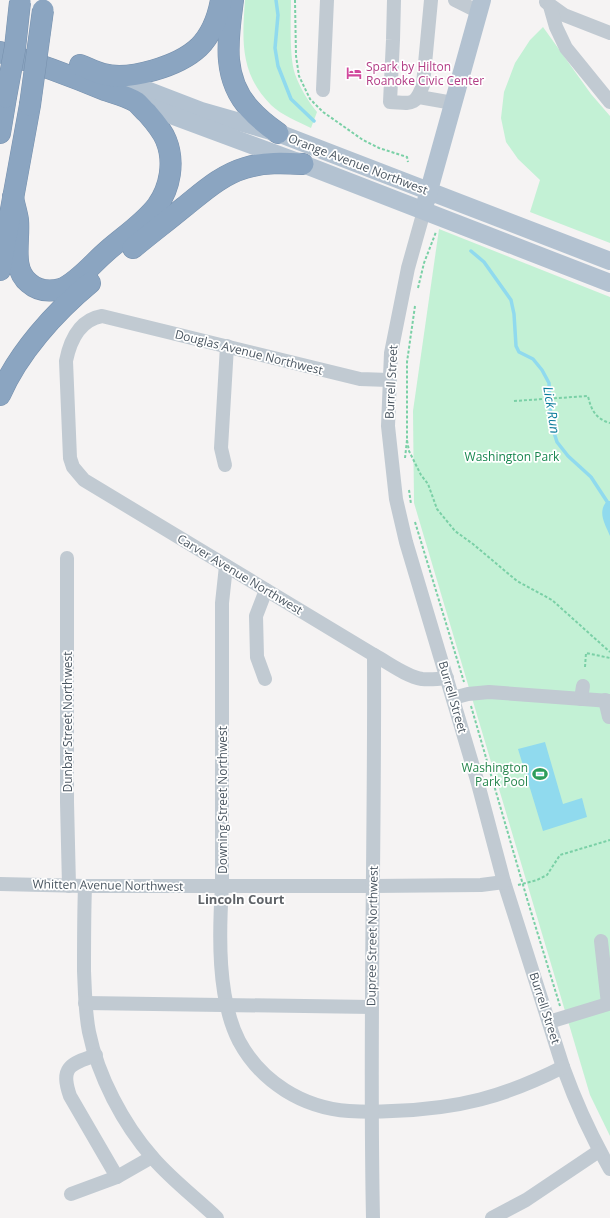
<svg xmlns="http://www.w3.org/2000/svg" width="610" height="1218" viewBox="0 0 610 1218" font-family="'Open Sans',sans-serif">
<style>
.green{fill:#c3f1d5}
.water{fill:#90daee}
.lines{fill:none;stroke-linecap:round;stroke-linejoin:round}
.stream{stroke:#90daee;stroke-width:3.5}
.highway-casing{stroke:#7690ad;stroke-width:22}
.path{stroke:#7ad0a6;stroke-width:2;stroke-dasharray:3 2;stroke-linecap:butt}
.minor{stroke:#c1cad2;stroke-width:14}
.major{stroke:#b3c2d1;stroke-width:18}
.highway{stroke:#8ba5c1;stroke-width:21}
.highway-bridge-casing{stroke:#7690ad;stroke-width:22;stroke-linecap:butt}
.highway-bridge{stroke:#8ba5c1;stroke-width:21}
.labels{text-anchor:middle;dominant-baseline:central;stroke-width:3.5;stroke-linejoin:round;paint-order:stroke}
.hotel-label{font-size:12px;fill:#b23c85;stroke:#fff;text-anchor:start}
.street-label{font-size:12px;fill:#4a5661;stroke:#fff}
.park-label{font-size:12px;fill:#17864f;stroke:#fff}
.leisure-label{font-size:12px;fill:#27864d;stroke:#fff;text-anchor:end}
.water-label{font-size:13px;font-style:italic;fill:#0c7c9b;stroke:#fff}
.neighbourhood-label{font-size:13px;font-weight:bold;fill:#5f6368;stroke:#fff}
</style>
<rect width="100%" height="100%" fill="#f5f3f3"/>
<!-- green -->
<g class="green">
<path d="M245,0H291C291,20 289,57 295,74C300,88 308,101 317,112L311,128C299,122 281,115 271,105C240,74 242,41 245,0Z"/>
<polygon points="543,27 591,94 610,116 610,243 530,212 540,180 518,159 506,142 501,118 504,92 515,63 530,40"/>
<polygon points="439,229 610,297 610,1136 590,1095 414,503 413,411"/>
</g>
<!-- water -->
<g class="water">
<path d="M607,501H610V536C605,524 597,512 607,501Z"/>
<polygon points="545,742 563,804 582,798 587,817 543,831 518,749"/>
</g>
<g class="lines">
<!-- stream -->
<g class="stream">
<polyline points="276,0 278,15 275,48 278,66 291,99 314,121"/>
<polyline points="471,251 484,262 511,300 514,314 516,346 519,352 533,359 542,370 549,383 551,423 557,442 568,456 591,477 610,506"/>
</g>
<!-- highway casing -->
<g class="highway-casing">
<g id="highway">
<path d="M233,0C228,38 221,78 250,109C258,118 268,126 278,133"/>
<path d="M0,52C36,63 71,76 105,90C114,93 129,97 136,102C140,105 143,110 147,113C154,121 162,130 166,140C175,162 170,188 157,206C143,224 124,236 107,251C94,262 77,283 61,289C49,292 38,291 29,283C11,269 20,241 18,220C17,213 14,204 13,197"/>
<path d="M80,65C88,68 95,72 103,74C130,81 179,66 199,47C211,35 218,17 221,0"/>
<polyline points="0,133 6,97"/>
<path d="M133,248C150,234 167,221 184,207C203,192 221,175 245,168C264,162 284,163 303,164"/>
<polyline points="0,270 30,105"/>
<path d="M0,395C18,353 55,312 90,283"/>
</g>
</g>
<!-- path -->
<g class="path">
<polyline points="295,0 296,56 299,76 310,99 323,112 363,140 379,148 407,157 408,162"/>
<polyline points="418,288 424,263 436,232"/>
<polyline points="415,306 407,362 407,440 409,451 421,475 428,484 437,509 455,531 473,544 517,581 552,600 610,652"/>
<path d="M514,401L588,396C591,410 596,419 610,423"/>
<polyline points="405,458 407,440"/>
<polyline points="409,490 411,504"/>
<polyline points="415,522 464,682"/>
<polyline points="585,667 586,653 610,658"/>
<polyline points="471,706 528,902 560,1006"/>
<polyline points="518,885 537,880 547,875 560,855 610,840"/>
</g>
<!-- minor -->
<g class="minor">
<path d="M394,0L393,40L390,102C411,103 415,107 423,85L431,0"/>
<polyline points="455,0 479,12"/>
<polyline points="546,2 564,15 610,33"/>
<polyline points="550,6 556,27 566,48 610,102"/>
<polyline points="323,90 327,0"/>
<polyline points="419,97 453,103"/>
<path d="M424,211L408,268L391,353L388,426L396,499L406,542L477,780L504,882L563,1067C576,1103 591,1136 610,1169"/>
<path d="M389,380L360,379L102,316C79,320 70,341 66,361L70,458L73,467L84,480L374,655C389,663 405,676 422,679C430,680 439,679 447,678"/>
<polyline points="225,465 221,448 227,346"/>
<polyline points="67,558 67,802 69,886"/>
<path d="M226,566L222,603V886C219,933 217,998 239,1041C261,1082 303,1108 349,1111C363,1112 378,1112 392,1111C458,1109 504,1097 563,1067"/>
<polyline points="265,679 257,657 256,616 266,590"/>
<polyline points="453,698 468,694 489,692 610,701"/>
<polyline points="581,699 583,686"/>
<polyline points="605,700 609,717"/>
<polyline points="0,884 85,886 373,886 481,885 504,882"/>
<path d="M85,886C84,914 84,943 84,971C85,991 85,1012 89,1032C98,1076 123,1124 153,1158C172,1180 196,1198 217,1218"/>
<polyline points="85,1003 372,1007"/>
<polyline points="549,1022 608,1004 601,941"/>
<path d="M96,1055C70,1064 60,1067 70,1096L117,1177"/>
<polyline points="71,1194 117,1177 152,1157"/>
<path d="M373,1218C369,1030 375,843 374,655"/>
<polyline points="492,1218 526,1200 599,1151"/>
</g>
<!-- major -->
<g class="major">
<polyline points="110,76 201,111 278,133 610,261"/>
<polyline points="136,102 303,164 610,283"/>
<polyline points="426,201 482,0"/>
</g>
<!-- highway -->
<use href="#highway" class="highway"/>
<!-- highway-bridge casing -->
<g class="highway-bridge-casing">
<g id="highway-bridge">
<polyline points="6,97 15,48 20,2"/>
<polyline points="30,105 43,10"/>
</g>
</g>
<!-- highway-bridge -->
<use href="#highway-bridge" class="highway-bridge"/>
</g>
<!-- icons -->
<defs>
<g id="hotel-bare" transform="scale(1.2)"><path d="M-6-4.5h1.5V1H6V5H4.5V3h-9V5H-6ZM-4 0a1.8 1.8 0 1 1 3.6 0ZM.5 0V-2.5h3Q6-2.5 6 0Z" fill="#d1479c" stroke="#fff" stroke-width="2.5" paint-order="stroke"/></g>
<g id="stadium-bare" transform="scale(1.2)"><path d="M0-5a6.5 5 0 1 0 0 10a6.5 5 0 1 0 0-10ZM-3.5-1.8h7v3.6h-7Z" fill="#2e9e5b" stroke="#fff" stroke-width="2.5" paint-order="stroke"/></g>
</defs>
<g fill-rule="evenodd">
<use href="#hotel-bare" x="354" y="73"/>
<use href="#stadium-bare" x="540" y="774"/>
</g>
<g class="labels">
<!-- hotel labels -->
<g class="hotel-label">
<text x="366" y="66">Spark by Hilton<tspan x="366" dy="14">Roanoke Civic Center</tspan></text>
</g>
<!-- street labels -->
<g class="street-label">
<text transform="translate(358 164) rotate(21)">Orange Avenue Northwest</text>
<text transform="translate(249 352) rotate(14)">Douglas Avenue Northwest</text>
<text transform="translate(391 382) rotate(-87)">Burrell Street</text>
<text transform="translate(240 574) rotate(31)">Carver Avenue Northwest</text>
<text transform="translate(453 697) rotate(74)">Burrell Street</text>
<text transform="translate(67 722) rotate(-90)">Dunbar Street Northwest</text>
<text transform="translate(222 800) rotate(-90)">Downing Street Northwest</text>
<text transform="translate(108 885) rotate(1)">Whitten Avenue Northwest</text>
<text transform="translate(372 936) rotate(-89)">Dupree Street Northwest</text>
<text transform="translate(545 1008) rotate(72)">Burrell Street</text>
</g>
<!-- park labels -->
<g class="park-label">
<text x="512" y="456">Washington Park</text>
</g>
<!-- leisure labels -->
<g class="leisure-label">
<text x="528" y="767">Washington<tspan x="528" dy="14">Park Pool</tspan></text>
</g>
<!-- water labels -->
<g class="water-label">
<text transform="translate(552 410) rotate(81)">Lick Run</text>
</g>
<!-- neighbourhood labels -->
<g class="neighbourhood-label">
<text x="241" y="899">Lincoln Court</text>
</g>
</g>
</svg>
